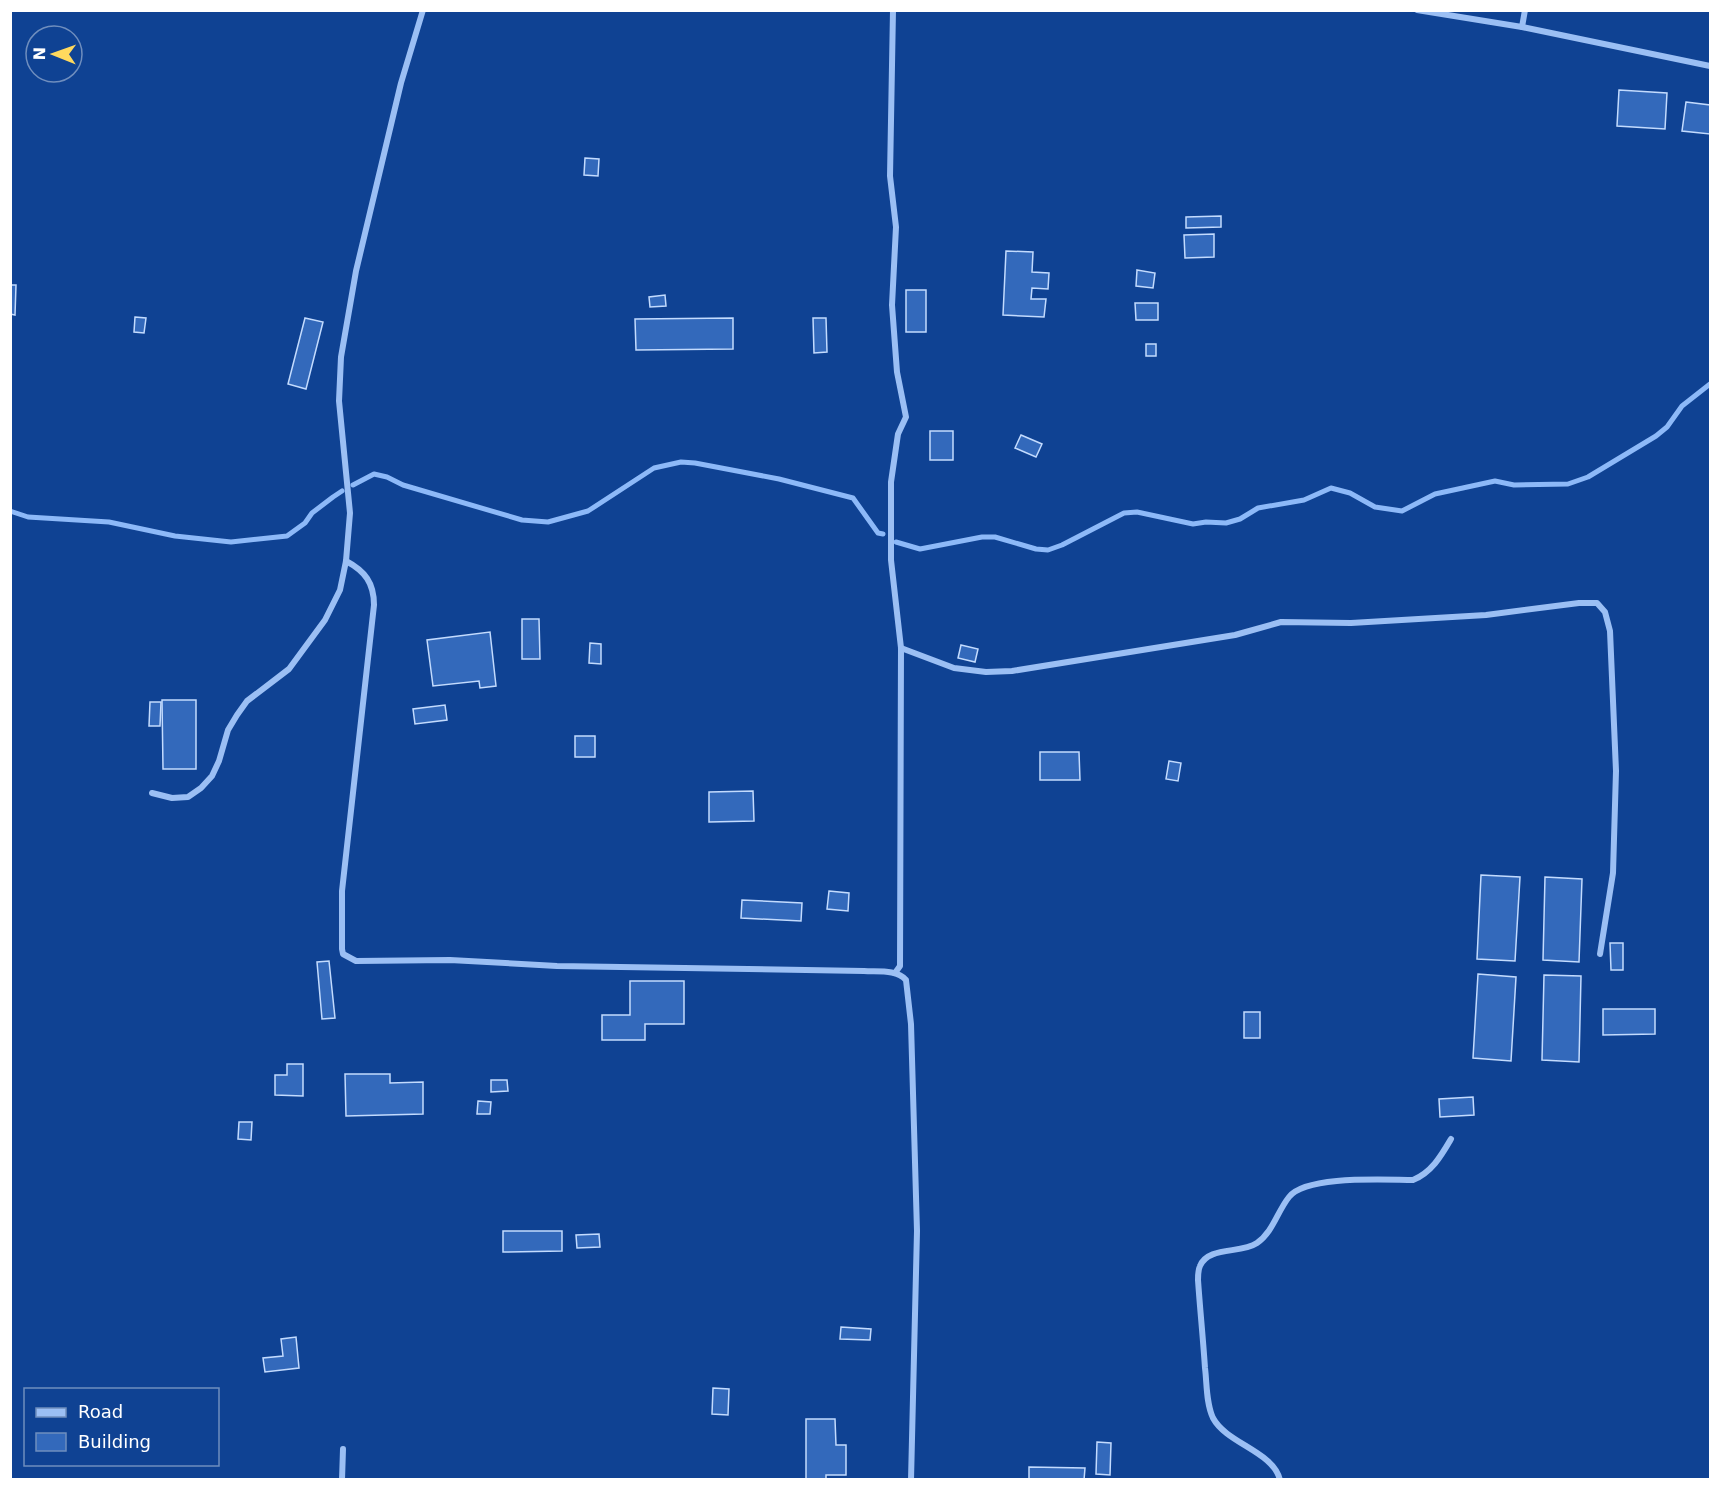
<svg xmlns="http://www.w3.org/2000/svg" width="1721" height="1490" viewBox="0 0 1721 1490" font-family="'DejaVu Sans',sans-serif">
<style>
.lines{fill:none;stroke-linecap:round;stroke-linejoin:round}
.stream{stroke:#8db9f8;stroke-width:5}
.building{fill:#3369bb;stroke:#c3dbfe;stroke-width:1.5}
.street{stroke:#9bbff4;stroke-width:6}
</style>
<rect width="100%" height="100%" fill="#0f4293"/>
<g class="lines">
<!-- stream -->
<g class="stream">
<polyline points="353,485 374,474 387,477 403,485 522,520 548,522 588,511 654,468 681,462 695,463 779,479 853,498 878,533 883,534"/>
<polyline points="10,511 28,517 109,522 175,536 231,542 287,536 305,523 312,513 333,497 342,491"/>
<polyline points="896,542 920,549 982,537 995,537 1036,549 1048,550 1062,545 1124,513 1137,512 1193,524 1206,522 1226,523 1240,519 1258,508 1304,500 1331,488 1350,493 1375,507 1402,511 1435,494 1495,481 1514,485 1568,484 1588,477 1656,436 1667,427 1682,406 1710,384"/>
</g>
</g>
<!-- building -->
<g class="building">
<polygon points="1619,90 1667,93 1665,129 1617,126"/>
<polygon points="1686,102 1710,105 1710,134 1682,131"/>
<polygon points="585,158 599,159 598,176 584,175"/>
<polygon points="1221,216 1221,227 1186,228 1186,217"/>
<polygon points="1214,234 1214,257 1185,258 1184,235"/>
<polygon points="1006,251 1033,252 1032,272 1049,273 1048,289 1032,288 1031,299 1046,299 1044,317 1003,315"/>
<polygon points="1137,270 1155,273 1153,288 1136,286"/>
<polygon points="10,285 16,285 15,315 10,314"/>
<rect x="906" y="290" width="20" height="42"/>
<polygon points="665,295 666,306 650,307 649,297"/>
<polygon points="1135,303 1158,303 1158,320 1136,320"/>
<polygon points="135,317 146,318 144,333 134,332"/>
<polygon points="305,318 323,322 306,389 288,384"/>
<polygon points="733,318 733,349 636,350 635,319"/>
<polygon points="813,318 826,318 827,352 814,353"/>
<rect x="1146" y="344" width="10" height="12"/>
<rect x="930" y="431" width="23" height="29"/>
<polygon points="1021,435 1042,444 1036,457 1015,448"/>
<polygon points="522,619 539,619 540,659 522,659"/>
<polygon points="490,632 496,686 480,688 479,681 433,686 427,640"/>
<polygon points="590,643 601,644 601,664 589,663"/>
<polygon points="961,645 978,649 975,662 958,658"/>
<polygon points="162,700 196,700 196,769 163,769"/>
<polygon points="150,702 161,702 160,726 149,726"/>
<polygon points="445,705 447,720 415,724 413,709"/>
<rect x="575" y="736" width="20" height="21"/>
<polygon points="1040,752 1079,752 1080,780 1040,780"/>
<polygon points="1169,761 1181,763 1178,781 1166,779"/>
<polygon points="753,791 754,821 709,822 709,792"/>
<polygon points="1481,875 1520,877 1515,961 1477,959"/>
<polygon points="1545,877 1582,879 1579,962 1543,960"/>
<polygon points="829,891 849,893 848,911 827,909"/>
<polygon points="742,900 802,903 801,921 741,918"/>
<polygon points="1610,943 1623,943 1623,970 1611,970"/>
<polygon points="329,961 335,1018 322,1019 317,962"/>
<polygon points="1478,974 1516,977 1511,1061 1473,1058"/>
<polygon points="1544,975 1581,976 1579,1062 1542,1060"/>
<polygon points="630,981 684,981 684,1024 645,1024 645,1040 602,1040 602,1015 630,1015"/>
<polygon points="1603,1009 1655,1009 1655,1034 1603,1035"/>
<rect x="1244" y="1012" width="16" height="26"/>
<polygon points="287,1064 303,1064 303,1096 275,1095 275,1075 287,1075"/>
<polygon points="345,1074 390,1074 390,1083 423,1082 423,1114 346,1116"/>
<polygon points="491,1080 507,1080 508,1091 491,1092"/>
<polygon points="1473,1097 1474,1115 1440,1117 1439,1099"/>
<polygon points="478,1101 491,1102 490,1114 477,1114"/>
<polygon points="239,1122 252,1122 251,1140 238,1139"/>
<polygon points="503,1231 562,1231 562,1251 503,1252"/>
<polygon points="599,1234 600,1247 577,1248 576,1235"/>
<polygon points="841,1327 871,1329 870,1340 840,1339"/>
<polygon points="296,1337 299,1368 265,1372 263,1358 283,1356 281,1339"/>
<polygon points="713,1388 729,1389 728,1415 712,1414"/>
<polygon points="806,1419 835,1419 836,1445 846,1445 846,1475 826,1475 826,1480 806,1480"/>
<polygon points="1097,1442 1111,1443 1110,1475 1096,1474"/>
<polygon points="1029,1467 1085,1468 1084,1480 1029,1480"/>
</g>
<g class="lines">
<!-- street -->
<g class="street">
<polyline points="893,10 890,176 896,227 892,305 897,372 906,417 898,434 891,482 891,560 901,648 900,966 895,973"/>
<polyline points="1417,10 1522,27 1710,66"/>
<polyline points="1522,27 1525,10"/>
<path d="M346,561C365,571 374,583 374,605L342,891V949L343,954L356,961L450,960L557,966L864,971C877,972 897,969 906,980L911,1024L917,1231L911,1480"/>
<polyline points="901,648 954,668 986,672 1012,671 1235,635 1281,622 1351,623 1486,615 1579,603 1597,603 1605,612 1610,631 1616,771 1613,873 1600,954"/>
<polyline points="152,793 172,798 188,797 201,788 212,776 219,761 228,730 237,715 247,701 289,669 325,620 340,590 346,561 350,513 339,401 341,357 356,271 401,83 423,10"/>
<polyline points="342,1480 343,1449"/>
<path d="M1280,1480C1273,1451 1227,1444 1213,1418C1206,1403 1207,1384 1205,1368C1203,1338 1200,1309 1198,1280C1198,1276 1198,1270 1200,1266C1208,1246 1241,1254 1257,1243C1273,1232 1277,1212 1289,1197C1306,1175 1385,1180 1413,1180C1432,1172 1441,1156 1451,1139"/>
</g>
</g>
<!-- border -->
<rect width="1721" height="1490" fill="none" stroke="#ffffff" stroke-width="24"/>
<!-- legend -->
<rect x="24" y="1388" width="195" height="78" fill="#0f4293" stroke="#6f8ebe" stroke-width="1.5"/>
<rect x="36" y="1408" width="30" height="9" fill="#9bbff4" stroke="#6f8ebe" stroke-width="1.5"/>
<text x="78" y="1418" font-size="18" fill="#ffffff">Road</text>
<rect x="36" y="1433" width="30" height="18" fill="#3369bb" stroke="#6f8ebe" stroke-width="1.5"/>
<text x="78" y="1448" font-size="18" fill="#ffffff">Building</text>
<!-- north arrow -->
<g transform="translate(54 54) rotate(271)"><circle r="28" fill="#0f4293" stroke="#6f8ebe" stroke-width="1.5"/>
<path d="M0-4.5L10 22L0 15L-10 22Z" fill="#ffd95e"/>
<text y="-9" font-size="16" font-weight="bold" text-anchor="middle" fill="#ffffff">N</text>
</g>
</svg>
